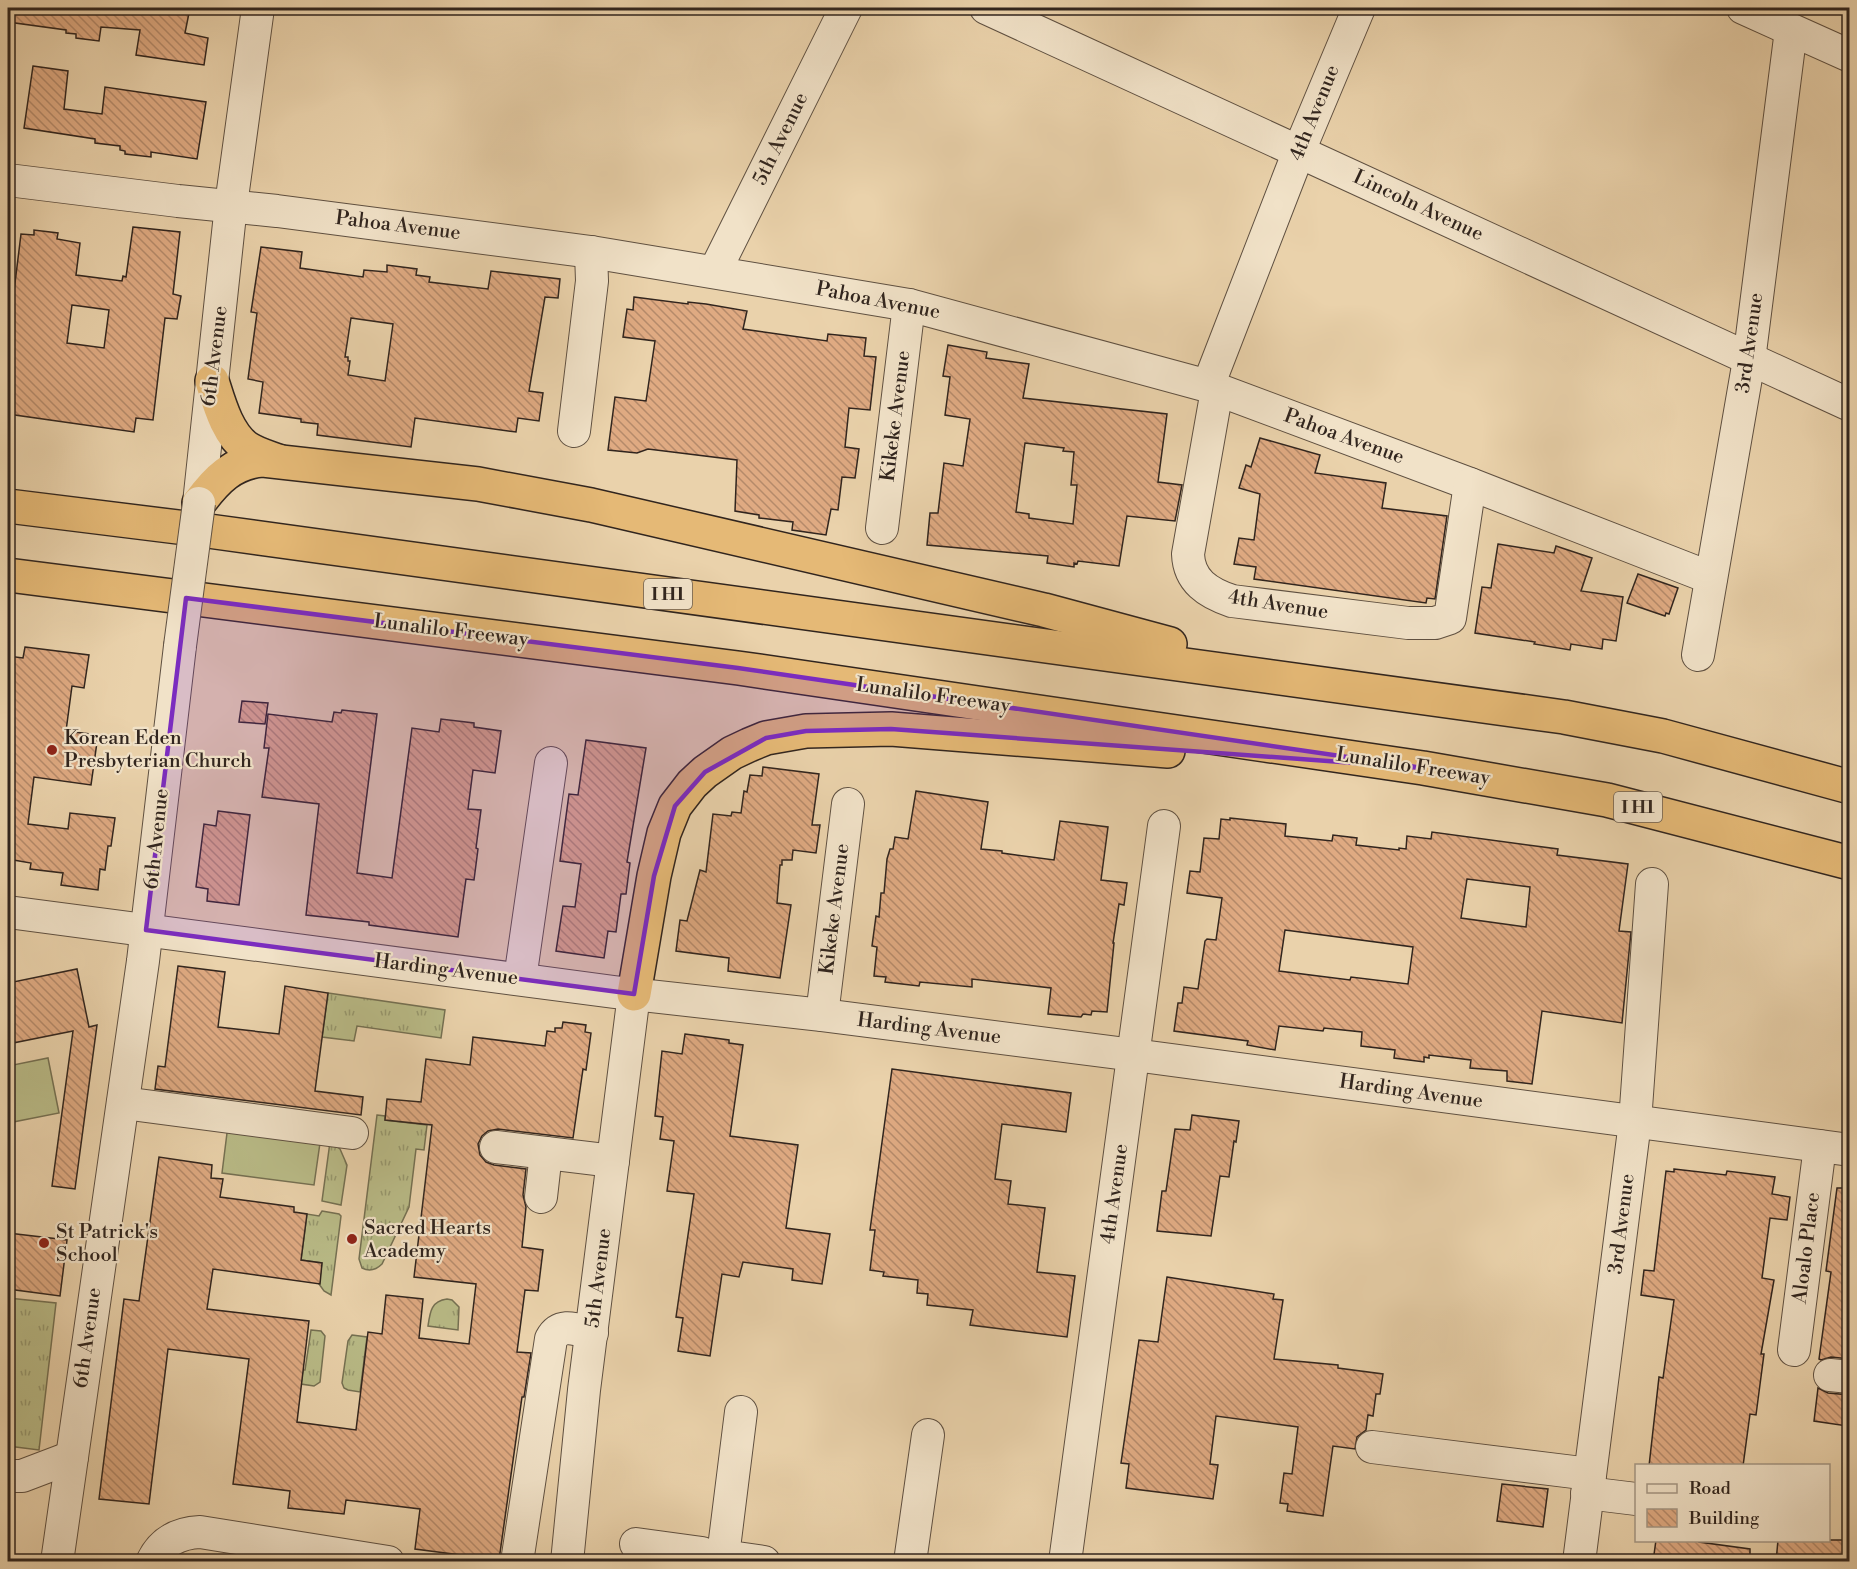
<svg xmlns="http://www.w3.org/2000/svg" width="1857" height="1569" viewBox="0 0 1857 1569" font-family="'Libre Bodoni',serif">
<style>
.grass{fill:url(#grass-tufts);stroke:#757052;stroke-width:1.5}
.pitch{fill:#b9bb87;stroke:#757052;stroke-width:1.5}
.building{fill:url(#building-back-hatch);stroke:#31251e;stroke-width:1.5;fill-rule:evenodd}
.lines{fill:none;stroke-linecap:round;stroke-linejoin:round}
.minor-casing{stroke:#5f5041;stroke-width:34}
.highway-casing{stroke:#31251e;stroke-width:36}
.minor{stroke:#f1e2c8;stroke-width:32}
.highway{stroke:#e5b976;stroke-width:33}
.minor-bridge-casing{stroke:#5f5041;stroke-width:34;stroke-linecap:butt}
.minor-bridge{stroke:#f1e2c8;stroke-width:32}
.marked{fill:#7b2cbf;fill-opacity:0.2;stroke:#7b2cbf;stroke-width:4.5;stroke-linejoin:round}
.poi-dot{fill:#8f2418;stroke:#f1e2c8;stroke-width:2}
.labels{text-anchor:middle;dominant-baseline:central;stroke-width:4.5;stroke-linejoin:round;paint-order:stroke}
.shield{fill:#f1e2c8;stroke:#6b5e51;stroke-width:1.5}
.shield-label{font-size:18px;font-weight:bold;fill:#31251e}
.street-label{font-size:20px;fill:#31251e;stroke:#f1e2c8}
.poi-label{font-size:20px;fill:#31251e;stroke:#f1e2c8;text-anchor:start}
</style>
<defs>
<pattern id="grass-tufts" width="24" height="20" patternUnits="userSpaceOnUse" patternTransform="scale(1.5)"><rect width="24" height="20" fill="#b9bb87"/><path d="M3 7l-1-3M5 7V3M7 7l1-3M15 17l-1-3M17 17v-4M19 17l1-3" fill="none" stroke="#97986e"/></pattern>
<pattern id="building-back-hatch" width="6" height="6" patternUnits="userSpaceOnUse" patternTransform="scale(1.5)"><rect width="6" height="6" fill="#dfaa82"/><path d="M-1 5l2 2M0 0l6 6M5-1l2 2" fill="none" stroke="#b58a6a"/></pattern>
</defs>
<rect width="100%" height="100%" fill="#ead2ab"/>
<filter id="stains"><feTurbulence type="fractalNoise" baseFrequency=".00333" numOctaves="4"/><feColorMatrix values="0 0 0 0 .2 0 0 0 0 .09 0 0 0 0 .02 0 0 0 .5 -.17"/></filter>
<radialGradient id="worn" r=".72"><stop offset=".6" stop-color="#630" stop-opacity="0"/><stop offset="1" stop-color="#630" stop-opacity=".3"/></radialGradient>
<!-- grass -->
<g class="grass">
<polygon points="328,993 445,1010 441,1038 357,1026 354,1041 322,1037"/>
<path d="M377,1115L385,1116V1120L427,1125L424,1150L416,1149L409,1207L382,1264C376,1270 370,1272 362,1268L359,1259Z"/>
<polygon points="330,1142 340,1149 347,1165 341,1205 322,1201"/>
<polygon points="322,1211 339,1214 341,1216 331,1295 324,1291 319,1284 322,1263 301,1260 307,1214 319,1216"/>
<polygon points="8,1298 56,1303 39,1450 8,1446"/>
<path d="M447,1299L452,1300L459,1307L458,1330L428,1326C430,1312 431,1301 447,1299Z"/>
<polygon points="311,1330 321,1331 325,1336 320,1382 314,1386 301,1384 303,1370 305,1370"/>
<polygon points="352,1335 367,1337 360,1392 348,1390 344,1388 342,1383 348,1341"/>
</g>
<!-- pitch -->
<g class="pitch">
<polygon points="48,1058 59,1113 8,1123 8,1066"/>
<polygon points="229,1117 322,1129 314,1185 222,1173"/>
</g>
<!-- building -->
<g class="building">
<polygon points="8,8 190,8 185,33 208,38 204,65 136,55 140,30 101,27 99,41 76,38 76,34 66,33 66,30 8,22"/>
<polygon points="33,66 68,71 64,109 102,114 105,87 206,102 197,159 151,152 151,157 125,154 125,151 120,150 120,146 95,143 95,139 24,128"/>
<path d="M133,227L180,232L173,294L181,296L177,319L165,318L153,420L136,418L134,432L8,414V340L21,234L34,235V230L58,233L57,239L80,243L76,275L122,281L123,276L126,277ZM72,305L109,310L104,348L67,343Z"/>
<path d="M261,247L302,252L300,268L363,277L364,270L387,272V265L417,269L416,275L430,277L429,282L488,289L491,271L560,279L558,298L545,297L529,391L543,393L539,421L518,418L516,432L415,418L411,447L317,435L318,424L301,422V419L259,413L263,382L248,379L257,313L251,312ZM351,318L393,324L385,381L348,375L350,361H348V357H345Z"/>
<polygon points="634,297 688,304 688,302 706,304 747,311 743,329 827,341 828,334 866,338 864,356 876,357 870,410 849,408 845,447 859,449 855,478 842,477 838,510 831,509 826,535 792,530 793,522 759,518 759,515 735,511 737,460 648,449 637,453 608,450 615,397 646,401 655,341 623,337 627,309 633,310"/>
<path d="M948,345L987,352L986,358L1029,364L1023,398L1167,414L1158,482L1182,485L1175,521L1127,516L1119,566L1078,561L1077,564L1074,563V567L1047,563L1048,556L927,545L930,513H938L944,463L963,466L970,419L945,415L950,377L943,376ZM1025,443L1064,448L1063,451L1074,452L1071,485H1077L1073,524L1029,518V514L1016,512Z"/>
<polygon points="1260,438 1320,455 1315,473 1386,483 1382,508 1447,516 1435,599 1427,598 1426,603 1254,579 1256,567 1234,564 1239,538 1254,540 1260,494 1239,488 1246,465 1251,467"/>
<polygon points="1498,544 1554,553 1556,546 1592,558 1581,591 1623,597 1616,641 1603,639 1602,649 1571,644 1570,650 1534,644 1535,642 1475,633 1482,587 1491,588"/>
<polygon points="1638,574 1678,588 1669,614 1666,613 1665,616 1627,603"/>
<polygon points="25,647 89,655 84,688 72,686 66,731 98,735 91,785 34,777 28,824 68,829 70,813 115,818 111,846 108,846 105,870 100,869 98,890 61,885 63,873 30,869 31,863 8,859 8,656 23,658"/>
<polygon points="242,701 268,703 265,724 239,722"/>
<polygon points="342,710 377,714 357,873 392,878 412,728 439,732 441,719 474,723 474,727 501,731 495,773 473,770 468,809 481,810 476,848 478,849 474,880 466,879 458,937 369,925 369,922 306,915 319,804 262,797 269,748 264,748 268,714 332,722 334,712 341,713"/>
<polygon points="586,740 646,748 627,862 630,863 626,894 621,894 616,932 608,931 604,958 556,951 563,906 575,907 581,864 560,861 569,794 578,795"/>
<polygon points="763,767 819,774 812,825 820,825 816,853 793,850 792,860 782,860 782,865 780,865 777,903 791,905 780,978 728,971 729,958 676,951 680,920 687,921 700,870 706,872 713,814 731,816 732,812 741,813 744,791 747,792 750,775 762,776"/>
<polygon points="916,791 988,802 981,849 1002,851 1002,853 1054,860 1060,821 1108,827 1101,880 1127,883 1124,905 1119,904 1113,943 1114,943 1107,1012 1092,1011 1091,1015 1083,1014 1081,1017 1048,1014 1051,988 972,979 972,987 920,982 919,986 885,982 886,977 874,976 877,947 872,946 876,916 879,917 881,893 884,893 887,859 890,849 893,849 895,837 908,839"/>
<polygon points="218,811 250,815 239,905 207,901 208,889 196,887 204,824 216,826"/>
<path d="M1230,818L1286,824L1285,836L1332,841L1333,835L1357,838L1356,845L1399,850V848L1406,849L1407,836L1431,839L1432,832L1558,849L1557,855L1628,864L1619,931L1631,932L1622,1023L1542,1011L1532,1084L1507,1081V1071L1470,1068L1471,1060L1429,1055V1058L1424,1057V1062L1394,1058L1395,1050L1361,1046L1362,1032L1324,1028L1323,1031L1279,1026L1275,1050L1247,1045L1248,1041L1174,1031L1178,1003H1182L1184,987L1198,989L1205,941L1207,939L1216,940L1222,898L1187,893L1190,871L1200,872L1204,838L1219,839L1221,819L1230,820ZM1467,879L1530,887L1526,927L1461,918ZM1285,930L1413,947L1408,984L1351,977L1350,980L1279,971Z"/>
<polygon points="178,966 225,972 218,1027 279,1034 285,986 328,993 315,1091 363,1097 361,1115 155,1089 158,1066 165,1067"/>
<polygon points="77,969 89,1027 97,1025 75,1189 52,1186 73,1031 8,1044 8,983"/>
<polygon points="563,1022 586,1025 585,1032 591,1033 586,1070 583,1069 573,1138 498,1129 488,1131 482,1136 478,1144 480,1155 486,1162 494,1165 526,1169 523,1195 526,1207 522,1247 543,1250 538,1291 525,1290 517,1352 531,1353 524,1397 522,1397 499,1560 415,1549 420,1509 346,1500 344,1514 288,1508 290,1491 233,1484 249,1359 168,1349 149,1504 99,1499 124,1299 139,1301 159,1157 212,1165 211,1178 223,1179 220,1197 294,1207 294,1212 307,1214 301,1260 322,1263 320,1284 213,1269 207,1309 309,1321 297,1422 356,1430 368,1332 382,1334 386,1295 423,1299 419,1338 469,1344 476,1284 414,1277 432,1125 385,1120 387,1099 421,1102 426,1059 470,1065 473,1037 545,1046 547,1031 555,1032 555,1028 562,1028"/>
<polygon points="685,1034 729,1040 729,1043 743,1045 730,1136 798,1145 786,1228 830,1234 822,1284 792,1280 793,1269 743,1262 739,1277 722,1274 710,1356 678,1351 683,1318 676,1317 694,1194 667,1191 674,1141 660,1139 663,1117 655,1116 662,1051 682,1054"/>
<polygon points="892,1069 1071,1093 1066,1132 1002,1124 995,1179 1011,1181 1008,1204 1045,1208 1037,1272 1075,1276 1067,1337 970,1325 973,1310 927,1305 928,1294 917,1293 918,1280 883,1276 884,1272 870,1270 875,1230 870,1230"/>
<polygon points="1192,1115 1239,1121 1236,1142 1234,1141 1229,1177 1220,1176 1211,1236 1157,1231 1162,1191 1166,1191 1175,1129 1190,1130"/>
<polygon points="1674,1169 1726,1175 1727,1171 1775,1177 1772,1194 1790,1197 1787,1220 1770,1218 1762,1278 1774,1280 1761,1354 1764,1354 1756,1415 1750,1414 1743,1466 1649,1466 1659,1377 1663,1378 1674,1300 1641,1295 1644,1270 1654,1271 1666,1171 1674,1172"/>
<polygon points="1837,1188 1850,1188 1850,1359 1831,1357 1821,1360 1819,1359 1831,1272 1826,1271"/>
<polygon points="8,1233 67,1240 60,1296 8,1289"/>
<polygon points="1167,1277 1274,1294 1273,1299 1283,1300 1274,1359 1338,1365 1338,1368 1383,1374 1380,1394 1376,1394 1373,1416 1368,1415 1366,1430 1357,1437 1355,1449 1333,1446 1323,1516 1287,1511 1288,1504 1280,1503 1284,1473 1292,1474 1298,1427 1216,1416 1210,1464 1218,1465 1213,1499 1126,1488 1129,1464 1121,1463 1139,1340 1158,1342"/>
<polygon points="1818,1388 1828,1393 1850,1395 1847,1426 1814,1421"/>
<polygon points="1502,1484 1548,1489 1543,1527 1497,1521"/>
<polygon points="1656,1540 1699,1540 1699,1542 1750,1549 1750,1562 1653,1562"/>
<polygon points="1778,1540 1850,1540 1850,1562 1776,1562"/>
</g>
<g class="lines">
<!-- minor casing -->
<g class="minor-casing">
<g id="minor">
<polyline points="986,8 1850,405"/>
<polyline points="1743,8 1850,56"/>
<polyline points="8,180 178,201 277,211 591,252 909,305 1208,386 1470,484 1711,578"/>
<polyline points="715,271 846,8"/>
<polyline points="1208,386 1299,151 1359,8"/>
<path d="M1217,390L1188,554C1189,581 1208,593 1232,601L1408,623H1435L1450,618L1470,484"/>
<polyline points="574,431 592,281 591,252"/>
<polyline points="199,503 231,205 258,8"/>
<polyline points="882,528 909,305"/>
<polyline points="1698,655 1749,360 1791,30"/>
<polyline points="8,912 614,992 822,1015 1134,1055 1850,1150"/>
<polyline points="520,979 551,763"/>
<polyline points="822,1015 848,804"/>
<polyline points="123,1103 352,1133"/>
<polyline points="496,1147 613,1161"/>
<polyline points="541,1197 546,1153"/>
<polyline points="1794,1350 1820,1146"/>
<polyline points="1830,1375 1850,1377"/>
<polyline points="741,1412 723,1556 764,1562"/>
<polyline points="1372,1447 1590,1474"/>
<polyline points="8,1476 22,1476 72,1457"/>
<polyline points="1587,1493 1636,1499"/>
<polyline points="636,1544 702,1553"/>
<polyline points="57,1562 143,961 180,646"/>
<path d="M152,1562C162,1541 179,1533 200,1532L388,1562"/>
<path d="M517,1562L551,1339C560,1322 576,1329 592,1333"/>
<polyline points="567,1562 584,1390 634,994"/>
<polyline points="910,1562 928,1435"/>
<polyline points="1065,1562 1164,826"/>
<polyline points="1579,1562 1635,1122 1652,884"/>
</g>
</g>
<!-- highway casing -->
<g class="highway-casing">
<g id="highway">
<path d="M212,381C219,403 227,434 247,448C256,454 267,457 278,461"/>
<path d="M199,503C216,480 233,462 263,460L478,484L591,505L1044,610L1170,644"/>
<polyline points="8,506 194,529 1564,717 1663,736 1850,787"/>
<polyline points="8,575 738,668 1423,768 1607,800 1850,863"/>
<polyline points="634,994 654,876 664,833 675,806 692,784 705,772 732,753 749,745 766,738 806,731 891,729 1168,751"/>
</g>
</g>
<!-- minor -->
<use href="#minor" class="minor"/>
<!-- highway -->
<use href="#highway" class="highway"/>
<!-- minor-bridge casing -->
<g class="minor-bridge-casing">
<polyline id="minor-bridge" points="180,646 199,503"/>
</g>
<!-- minor-bridge -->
<use href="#minor-bridge" class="minor-bridge"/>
</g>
<!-- marked area -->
<path class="marked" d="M186,598L738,668L1423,768L891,729L806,731L766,738L705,772L675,806L654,876L634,994L146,930Z"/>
<!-- markers -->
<g class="poi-dot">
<circle cx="52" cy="750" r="6"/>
<circle cx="352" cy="1239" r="6"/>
<circle cx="44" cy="1243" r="6"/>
</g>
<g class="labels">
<!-- shield labels -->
<g class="shield">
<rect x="644" y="579" width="48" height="30" rx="4.5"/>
<rect x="1614" y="792" width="48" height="30" rx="4.5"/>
</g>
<g class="shield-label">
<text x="668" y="594">I H1</text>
<text x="1638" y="807">I H1</text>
</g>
<!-- street labels -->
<g class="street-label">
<text transform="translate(1315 113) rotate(-68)">4th Avenue</text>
<text transform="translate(781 139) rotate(-64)">5th Avenue</text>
<text transform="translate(1418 206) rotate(25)">Lincoln Avenue</text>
<text transform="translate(398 226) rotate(7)">Pahoa Avenue</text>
<text transform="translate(878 301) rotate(11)">Pahoa Avenue</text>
<text transform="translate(1750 343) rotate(-82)">3rd Avenue</text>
<text transform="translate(215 356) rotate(-83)">6th Avenue</text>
<text transform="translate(896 416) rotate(-83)">Kikeke Avenue</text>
<text transform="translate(1344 437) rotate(20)">Pahoa Avenue</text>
<text transform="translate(1278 605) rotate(9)">4th Avenue</text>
<text transform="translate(451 631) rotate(7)">Lunalilo Freeway</text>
<text transform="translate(933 696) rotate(8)">Lunalilo Freeway</text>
<text transform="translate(1413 767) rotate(9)">Lunalilo Freeway</text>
<text transform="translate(157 839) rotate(-84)">6th Avenue</text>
<text transform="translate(835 909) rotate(-83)">Kikeke Avenue</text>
<text transform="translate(446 970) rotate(7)">Harding Avenue</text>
<text transform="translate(929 1029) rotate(7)">Harding Avenue</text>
<text transform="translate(1411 1092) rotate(8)">Harding Avenue</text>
<text transform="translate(1115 1194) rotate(-82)">4th Avenue</text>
<text transform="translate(1622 1224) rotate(-83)">3rd Avenue</text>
<text transform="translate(1807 1248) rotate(-83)">Aloalo Place</text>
<text transform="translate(599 1278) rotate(-83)">5th Avenue</text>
<text transform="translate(88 1338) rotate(-82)">6th Avenue</text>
</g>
<!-- poi labels -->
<g class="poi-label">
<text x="64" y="738">Korean Eden<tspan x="64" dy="23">Presbyterian Church</tspan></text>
<text x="364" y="1228">Sacred Hearts<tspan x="364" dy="23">Academy</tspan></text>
<text x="56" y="1232">St Patrick's<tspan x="56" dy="23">School</tspan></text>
</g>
</g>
<!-- margin -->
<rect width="1857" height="1569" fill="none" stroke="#ead2ab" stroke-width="30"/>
<rect x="9" y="9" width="1839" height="1551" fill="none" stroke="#31251e" stroke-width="3"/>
<rect x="15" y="15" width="1827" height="1539" fill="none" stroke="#31251e" stroke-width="1.5"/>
<!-- legend -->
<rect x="1635" y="1464" width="195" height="78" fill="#f1e2c8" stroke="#a49684" stroke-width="1.5"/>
<rect x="1647" y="1484" width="30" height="9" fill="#f1e2c8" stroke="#a49684" stroke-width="1.5"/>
<text x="1689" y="1494" font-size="18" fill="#31251e">Road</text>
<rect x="1647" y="1509" width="30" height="18" fill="url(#building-back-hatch)" stroke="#a49684" stroke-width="1.5"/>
<text x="1689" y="1524" font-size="18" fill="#31251e">Building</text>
<rect width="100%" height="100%" filter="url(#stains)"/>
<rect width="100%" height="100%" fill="url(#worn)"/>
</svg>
